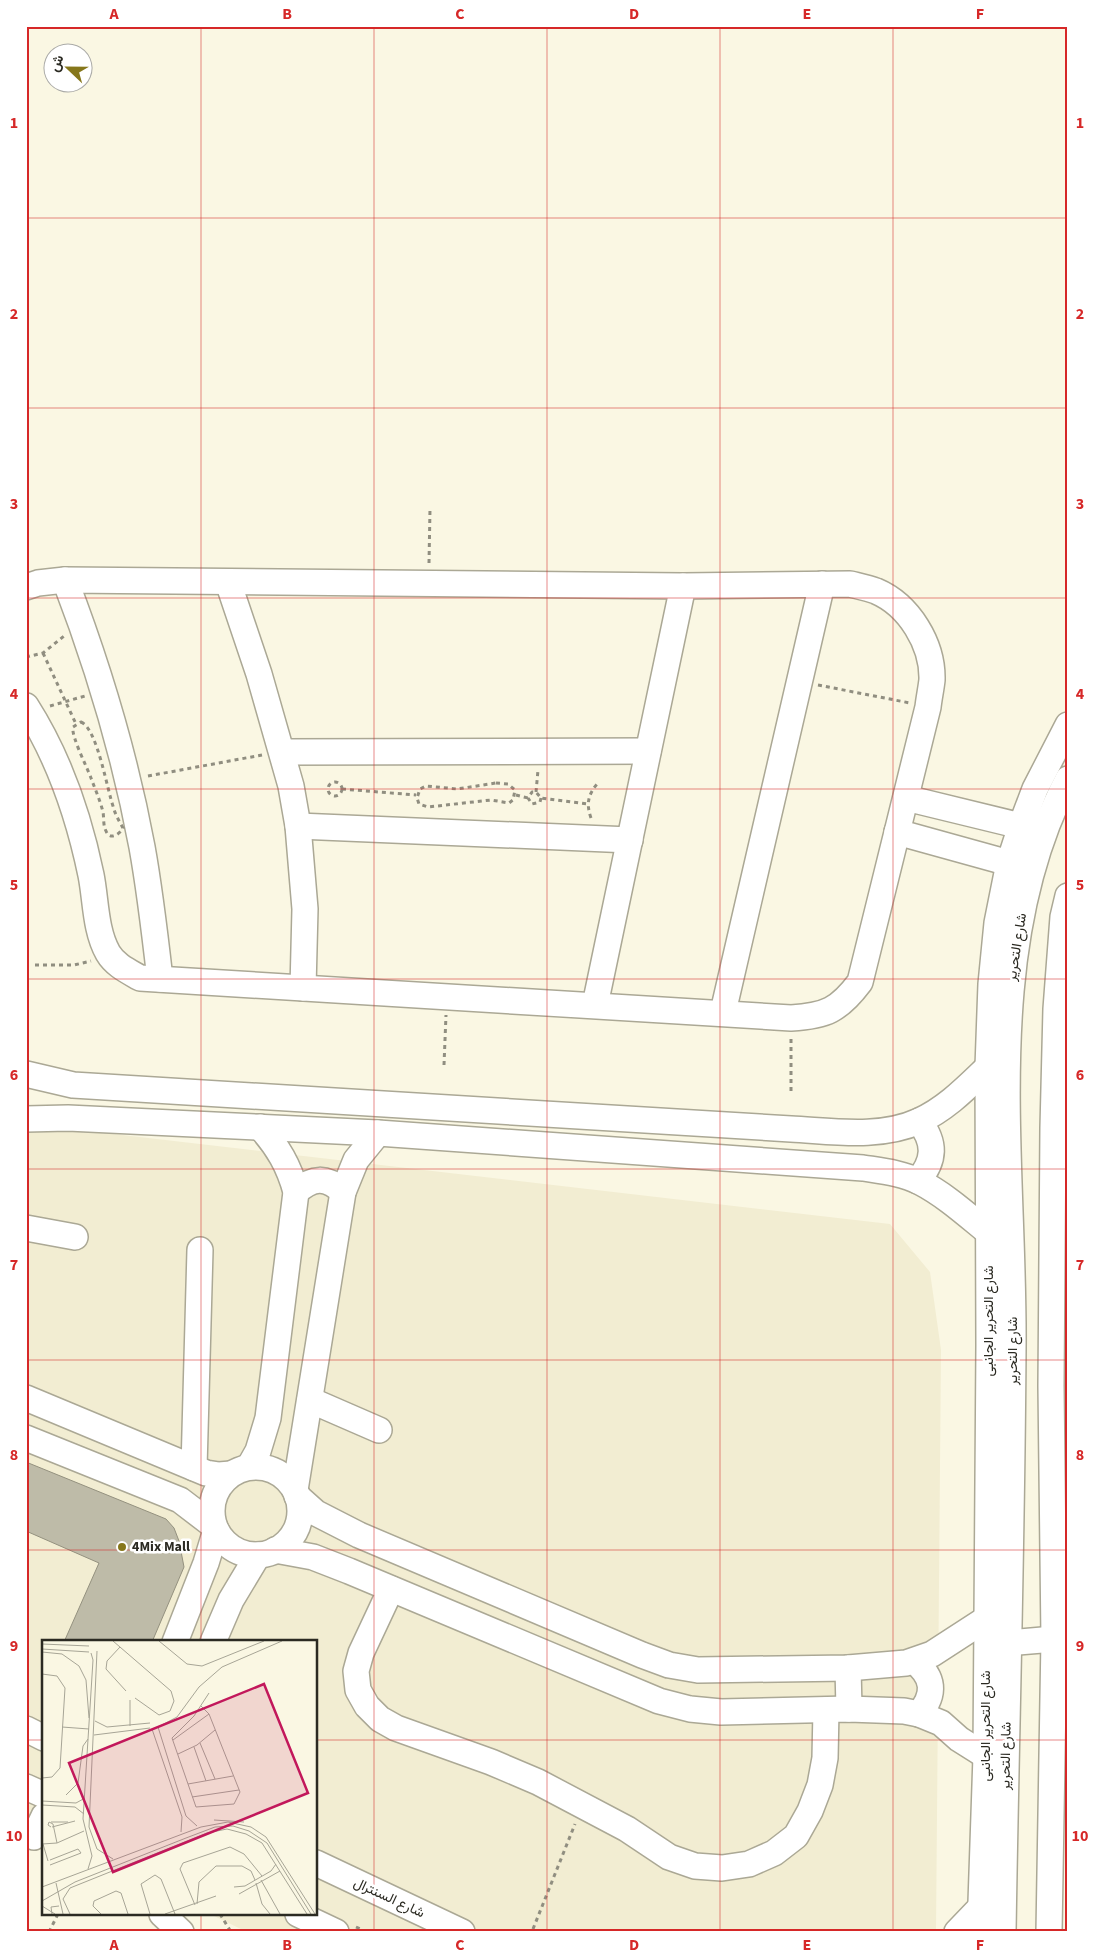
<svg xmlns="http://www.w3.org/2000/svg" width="1094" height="1958" viewBox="0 0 1094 1958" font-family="'Source Sans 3',Vazirmatn,sans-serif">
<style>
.built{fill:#f2edd2}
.building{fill:#bebba8;stroke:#94917f}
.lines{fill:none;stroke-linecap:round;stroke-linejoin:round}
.minor-casing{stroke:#aba895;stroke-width:28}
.path{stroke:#908e80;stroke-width:3;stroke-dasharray:4 4;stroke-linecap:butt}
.minor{stroke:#fff;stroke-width:25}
.grid{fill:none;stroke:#d62828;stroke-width:1;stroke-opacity:0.55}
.poi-dot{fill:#86771b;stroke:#fff;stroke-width:2}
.labels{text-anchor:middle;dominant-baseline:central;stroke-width:5;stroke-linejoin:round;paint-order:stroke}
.street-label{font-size:14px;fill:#2b2a22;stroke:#fff}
.poi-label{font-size:14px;font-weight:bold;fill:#2b2a22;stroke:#fff;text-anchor:start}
.inset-road{fill:none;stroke:#a7a596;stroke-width:1}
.view{fill:#c2185b;fill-opacity:0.15;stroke:#c2185b;stroke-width:2.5}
.inset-edge{fill:none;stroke:#2b2a22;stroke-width:2.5}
.neatline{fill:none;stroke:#d62828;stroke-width:2}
.grid-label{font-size:16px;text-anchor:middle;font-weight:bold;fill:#d62828}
</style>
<rect width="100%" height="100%" fill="#faf7e3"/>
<!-- built -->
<polygon class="built" points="36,1125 890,1224 930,1272 941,1350 936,1932 247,1932 210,1914 316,1914 316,1642 44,1642 44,1836 26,1828 26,1129"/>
<!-- building -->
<polygon class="building" points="26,1462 166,1519 174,1528 179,1541 184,1567 152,1642 64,1642 99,1563 26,1531"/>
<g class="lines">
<!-- minor casing -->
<g class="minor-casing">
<g id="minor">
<path d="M65,580C98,666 125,756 142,847C150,891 155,935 160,979"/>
<polyline points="228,582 259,674 291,786 298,826 305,909 303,988"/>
<path d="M26,587L38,583L65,580L683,586L850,584C858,586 868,588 876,591C909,605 933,644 932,680C931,689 929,698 928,707L860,982C839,1010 826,1016 791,1018L140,978C128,971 115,965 108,953C95,930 96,900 91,875C79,817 58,756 26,706"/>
<polyline points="283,752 648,751"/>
<polyline points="906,798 1021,826"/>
<polyline points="298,826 630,840"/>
<polyline points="897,832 1009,863"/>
<polyline points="595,1005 683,586"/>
<polyline points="723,1012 822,584"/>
<path d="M26,1074L73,1085L791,1129C832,1131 880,1139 919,1121C946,1109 967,1087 988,1067"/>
<path d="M26,1119L68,1118L378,1133L863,1168C882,1171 902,1173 920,1182C945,1195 966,1214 988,1232"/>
<path d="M918,1181C935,1160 936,1143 919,1121"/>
<path d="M296,1192C313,1177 326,1176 343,1192"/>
<polyline points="26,1228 75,1237"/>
<polyline points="26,1398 206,1473 219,1475 231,1474"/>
<polyline points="310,1400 379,1430"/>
<polyline points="26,1438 180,1500 214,1526"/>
<path d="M249,1467L258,1451L268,1418L296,1192C289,1166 278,1147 260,1127"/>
<circle cx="256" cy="1511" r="44"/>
<polyline points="194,1468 200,1250"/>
<polyline points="295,1490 343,1192 356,1160 378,1133"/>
<polyline points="297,1496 316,1513 359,1535 642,1655 669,1665 698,1670 848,1668 906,1663 932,1654 986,1619"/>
<polyline points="275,1550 313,1557 349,1571 659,1701 690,1709 721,1712 849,1709 904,1711 919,1714 941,1723 959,1739 986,1756"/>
<polyline points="391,1589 361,1653 356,1671 358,1690 367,1706 380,1719 396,1728 491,1762 538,1782 627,1829 669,1857 695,1866 722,1868 749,1864 774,1853 796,1836 810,1811 820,1785 825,1758 826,1710"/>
<polyline points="175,1642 206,1563 216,1530"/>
<polyline points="213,1642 231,1600 258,1555"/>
<polyline points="1008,1643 1054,1639"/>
<path d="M914,1661C934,1677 936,1694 919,1714"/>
<polyline points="848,1668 849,1709"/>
<polyline points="26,1729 44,1738"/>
<polyline points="26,1787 44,1795"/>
<polyline points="34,1837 44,1816"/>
<polyline points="316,1863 462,1932"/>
<polyline points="162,1914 181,1932"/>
<polyline points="298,1914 336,1932"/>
<polyline points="957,1932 980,1908"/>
<polyline points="980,1932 986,1756 989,1345 988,1067 991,984 997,923 1009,863 1021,826 1035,789 1068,725"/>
<path d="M1003,1932C1006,1737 1012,1543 1013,1348C1015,1164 978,949 1068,779"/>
<polyline points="1049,1932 1054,1639 1051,1386 1053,1128 1056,1009 1063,917 1068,896"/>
</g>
</g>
<!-- path -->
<g class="path">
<polyline points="429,563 430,509"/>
<polyline points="43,653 76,724"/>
<polyline points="26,657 43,653 64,636"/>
<polyline points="818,685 910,703"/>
<polyline points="50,706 85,696"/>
<path d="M81,722C97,728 107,789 113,806C115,814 119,821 123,828C120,834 110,841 106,831C103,826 104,817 103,812C100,800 95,789 91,778C87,767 71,736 73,727Z"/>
<polyline points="148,776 262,755"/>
<circle cx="335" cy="789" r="7"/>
<polygon points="496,783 508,784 515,790 513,800 509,803 491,800 428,807 419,804 417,798 420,789 426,786 457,789"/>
<polyline points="342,789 416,795"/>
<polyline points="536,792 538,770"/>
<polyline points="516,795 528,798"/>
<polyline points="541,798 540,802 532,804 528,798 532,792 536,792 541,798 588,804"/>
<path d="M591,818C586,804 588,794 598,783"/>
<polyline points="35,965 74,965 91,961"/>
<polyline points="444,1065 446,1015"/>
<polyline points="791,1091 791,1037"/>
<polyline points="220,1914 231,1932"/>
<polyline points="356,1927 367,1932"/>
<polyline points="533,1929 575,1824"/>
<polyline points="49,1932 58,1914"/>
</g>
<!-- minor -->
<use href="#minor" class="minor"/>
</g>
<!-- grid -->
<path class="grid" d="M201,26V1642M374,26V1932M547,26V1932M720,26V1932M893,26V1932M26,218H1068M26,408H1068M26,598H1068M26,789H1068M26,979H1068M26,1169H1068M26,1360H1068M26,1550H1068M26,1740H44M316,1740H1068M201,1914V1932"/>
<!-- markers -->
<circle class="poi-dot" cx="122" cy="1547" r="5"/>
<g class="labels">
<!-- street labels -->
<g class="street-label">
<text transform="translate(1017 947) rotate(-81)">شارع التحرير</text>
<text transform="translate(989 1321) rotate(-90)">شارع التحرير الجانبى</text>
<text transform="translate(1013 1351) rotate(-90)">شارع التحرير</text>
<text transform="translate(986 1726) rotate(-90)">شارع التحرير الجانبى</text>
<text transform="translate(1006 1756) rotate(-89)">شارع التحرير</text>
<text transform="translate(389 1898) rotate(25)">شارع السنترال</text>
</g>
<!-- poi labels -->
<g class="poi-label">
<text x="132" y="1547">4Mix Mall</text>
</g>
</g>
<!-- overview -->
<g transform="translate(42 1640)">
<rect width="275" height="275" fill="#faf7e3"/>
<path class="inset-road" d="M71,1L129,51L132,61L128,71L117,75L93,58M117,1L145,24L160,26L222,1M0,4L47,6M78,7L65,21L64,29L84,51M0,9L47,12M55,11L47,187L55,209L71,219M0,12L20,14L37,26L44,40L47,78M0,34L15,36L23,48L18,128L10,137L0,138M88,60V86M159,66L167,74L198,152L192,164L154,167L130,98L152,76L167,53M53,81L65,87L108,83M20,87L47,89M116,87L135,77L157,47L180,27L240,1M116,87L144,176L155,186M110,89L140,177L139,192M52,95L108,88M131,100L167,74M158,103L173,139M152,107L164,141M136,114L155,105L173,90M146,144L191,136M24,155L36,143L41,106L46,99M150,157L197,150M0,161L34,163L43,158M0,165L33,167L42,174M172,180L202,182M9,182H26M9,187L6,185L7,182L11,184L15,203M10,187L33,181M0,204L15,203L42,191M1,204L6,221M8,220L36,209L39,213L8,225M46,229L50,216L41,179L51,20L49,13M219,240L238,274M14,243L21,274M214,243L220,264L228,274M0,247L159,187L186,182L209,187L224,197L273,274M192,247L203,246L229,231L234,224M197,254L238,231M0,261L33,242L144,198L173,187L191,186L207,191L225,203L269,274M155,264L157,242L174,226H200L209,231L213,240M153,265L138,229L141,223L188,207L202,214L220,236M0,266L13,274M10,274L9,267L17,266M28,274L21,259L28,248L165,193L185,189L204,194L220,203L265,274M59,274L51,266L52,261L74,251L79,253L86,274M108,274L99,244L113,235L119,239L133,274M123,274L174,256"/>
<path class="view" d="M222,44L266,153L71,232L27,123Z"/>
<rect width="275" height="275" class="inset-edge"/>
</g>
<!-- border -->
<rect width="1094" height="1958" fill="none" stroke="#ffffff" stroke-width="55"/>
<!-- north arrow -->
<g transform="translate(68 68) rotate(292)"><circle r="24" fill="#ffffff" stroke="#aaaaa7"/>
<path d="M0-4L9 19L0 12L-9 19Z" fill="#86771b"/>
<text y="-8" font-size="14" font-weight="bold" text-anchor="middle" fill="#2b2a22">ش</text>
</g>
<rect x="28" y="28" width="1038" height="1902" class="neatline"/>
<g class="grid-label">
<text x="114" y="19">A</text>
<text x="287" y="19">B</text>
<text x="460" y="19">C</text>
<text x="634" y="19">D</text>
<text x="807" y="19">E</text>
<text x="980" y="19">F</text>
<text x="14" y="128">1</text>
<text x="1080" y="128">1</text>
<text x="14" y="319">2</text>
<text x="1080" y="319">2</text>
<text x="14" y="509">3</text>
<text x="1080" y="509">3</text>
<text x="14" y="699">4</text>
<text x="1080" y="699">4</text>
<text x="14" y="890">5</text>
<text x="1080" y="890">5</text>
<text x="14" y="1080">6</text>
<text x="1080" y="1080">6</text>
<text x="14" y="1270">7</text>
<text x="1080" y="1270">7</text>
<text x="14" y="1460">8</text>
<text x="1080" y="1460">8</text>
<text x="14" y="1651">9</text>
<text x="1080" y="1651">9</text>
<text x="14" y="1841">10</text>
<text x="1080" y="1841">10</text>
<text x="114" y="1950">A</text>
<text x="287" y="1950">B</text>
<text x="460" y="1950">C</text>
<text x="634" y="1950">D</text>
<text x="807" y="1950">E</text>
<text x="980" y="1950">F</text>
</g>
</svg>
